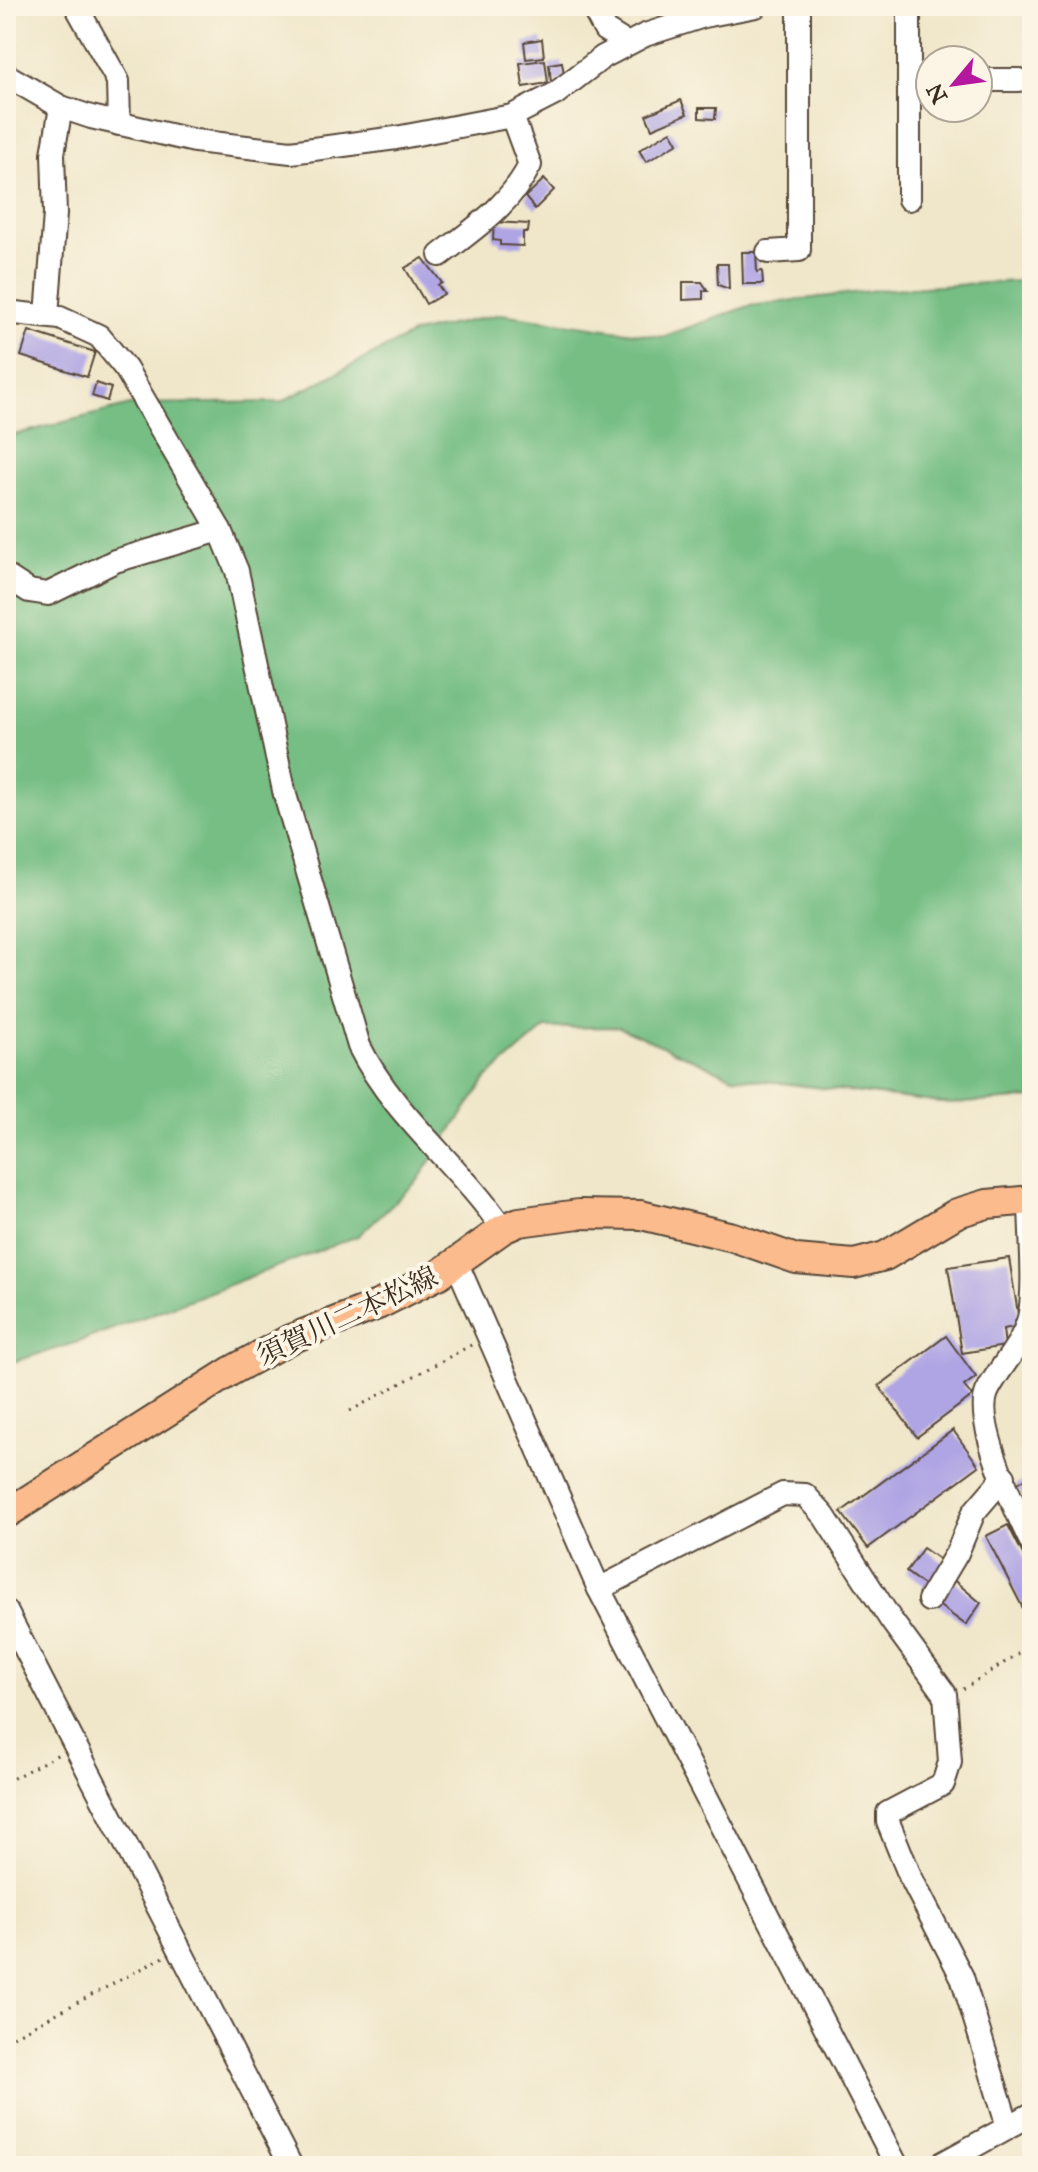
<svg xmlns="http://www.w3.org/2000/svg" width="1038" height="2172" viewBox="0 0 1038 2172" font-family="'IM FELL Great Primer','Noto Serif JP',serif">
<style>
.forest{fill:#76be84;stroke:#587451;stroke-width:2}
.building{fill:#afa4e4}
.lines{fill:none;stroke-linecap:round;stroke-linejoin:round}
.minor-casing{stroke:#564638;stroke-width:26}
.major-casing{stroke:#564638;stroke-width:32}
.path{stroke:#564638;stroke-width:3;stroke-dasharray:2 6;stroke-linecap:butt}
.minor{stroke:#fff;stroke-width:22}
.major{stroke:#fbbb8d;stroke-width:28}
.labels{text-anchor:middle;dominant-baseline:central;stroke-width:8;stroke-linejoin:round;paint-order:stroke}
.street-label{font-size:28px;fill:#3b2a1e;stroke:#fcf5e5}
</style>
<rect width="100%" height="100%" fill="#fcf5e5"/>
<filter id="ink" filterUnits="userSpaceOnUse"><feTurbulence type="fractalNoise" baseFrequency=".0125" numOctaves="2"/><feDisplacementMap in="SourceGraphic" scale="16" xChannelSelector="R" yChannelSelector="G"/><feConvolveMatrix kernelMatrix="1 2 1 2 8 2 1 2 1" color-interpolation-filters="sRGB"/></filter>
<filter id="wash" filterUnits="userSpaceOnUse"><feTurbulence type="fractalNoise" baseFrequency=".006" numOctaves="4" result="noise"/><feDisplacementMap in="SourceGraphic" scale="32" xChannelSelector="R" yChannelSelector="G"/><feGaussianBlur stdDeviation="1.8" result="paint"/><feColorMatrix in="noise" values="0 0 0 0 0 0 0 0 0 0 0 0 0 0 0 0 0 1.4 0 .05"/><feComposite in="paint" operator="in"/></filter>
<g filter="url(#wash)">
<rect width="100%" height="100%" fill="#f0e7ca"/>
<!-- forest -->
<polygon class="forest" points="1032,280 1032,1098 950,1104 733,1077 619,1027 545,1028 487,1078 418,1180 358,1236 78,1342 6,1364 6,437 134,404 281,402 414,333 501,314 662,337 749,306 877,290"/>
<g id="blocks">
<!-- building -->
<g class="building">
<polygon points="542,39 544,57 526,59 524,42"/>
<polygon points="545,60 548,83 523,87 520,63"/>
<polygon points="562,62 565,80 551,82 549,64"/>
<polygon points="681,100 687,114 652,129 646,115"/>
<polygon points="699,108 716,108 715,119 699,118"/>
<polygon points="671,131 678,143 646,162 639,150"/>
<polygon points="544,179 554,190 535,209 525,197"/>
<polygon points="494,222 529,224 528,232 523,232 523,246 500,245 500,241 493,240"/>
<polygon points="742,252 756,252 757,272 762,271 763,284 743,284"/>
<polygon points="423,258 442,283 438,285 444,294 426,304 405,268"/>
<polygon points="717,264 728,264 729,289 718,285"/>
<polygon points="683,282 702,282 708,291 703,291 703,299 683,300"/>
<polygon points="29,331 95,352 87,377 21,356"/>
<polygon points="96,383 111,388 107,401 92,396"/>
<polygon points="1009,1258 1020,1326 1003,1329 1005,1346 962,1353 948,1267"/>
<polygon points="946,1336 976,1377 964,1386 972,1396 917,1437 879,1386"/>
<polygon points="953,1430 979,1466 868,1548 841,1512"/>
<polygon points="1032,1474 1032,1512 1015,1485"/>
<polygon points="1008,1525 1032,1572 1032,1626 986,1536"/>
<polygon points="923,1548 946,1564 929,1589 906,1572"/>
<polygon points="950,1577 981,1603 966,1625 933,1601"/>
</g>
</g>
</g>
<g filter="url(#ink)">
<use href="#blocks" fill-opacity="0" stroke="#564638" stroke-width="2"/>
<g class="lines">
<!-- minor casing -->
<g class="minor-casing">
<g id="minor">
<polyline points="76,6 118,81 119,124"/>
<polyline points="592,6 605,30 626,43"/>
<polyline points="6,75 61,107 91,117 195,141 291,152 396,138 512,116 555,94 603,57 645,35 704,16 756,6"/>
<polyline points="978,80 1019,80"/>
<polyline points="910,81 930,81"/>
<polyline points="909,199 909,6"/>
<polyline points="768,252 799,250 799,6"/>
<path d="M440,255C475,228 510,205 530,165L512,116"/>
<path d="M6,312L60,318L99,336L126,369L220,530L237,571L285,795L359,1046C394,1117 459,1164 503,1229"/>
<polyline points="47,315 55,214 53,154 61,107"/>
<polyline points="6,576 29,591 48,594 115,561 220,530"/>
<path d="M1030,1200C1030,1232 1036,1289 1029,1318C1021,1348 1000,1365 987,1392C974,1424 1017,1513 1032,1544"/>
<polyline points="457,1264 599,1589 897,2166"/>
<polyline points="599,1589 783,1494 805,1495 824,1516 891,1620 945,1694 950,1762 943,1784 888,1813 888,1822 910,1876 962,1977 1008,2127"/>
<polyline points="929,1600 957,1553 974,1512 1004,1477"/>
<polyline points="6,1611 291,2166"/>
<polyline points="938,2166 1032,2114"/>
</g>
</g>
<!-- major casing -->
<g class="major-casing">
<polyline id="major" points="6,1514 231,1371 288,1340 380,1304 438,1275 503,1229 519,1222 579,1214 641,1215 733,1237 796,1259 854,1264 885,1256 957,1213 987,1204 1032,1200"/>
</g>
<!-- path -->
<g class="path">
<polyline points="350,1411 473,1344"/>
<polyline points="963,1689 1032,1645"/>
<polyline points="6,1782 59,1754"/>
<polyline points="6,2040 164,1957"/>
</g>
<!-- minor -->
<use href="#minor" class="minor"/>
<!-- major -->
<use href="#major" class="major"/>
</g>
</g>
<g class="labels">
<!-- street labels -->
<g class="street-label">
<text transform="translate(347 1316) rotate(-25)">須賀川二本松線</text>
</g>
</g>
<!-- margin -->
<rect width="1038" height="2172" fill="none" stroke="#fcf5e5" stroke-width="32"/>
<!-- north arrow -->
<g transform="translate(954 84) rotate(241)"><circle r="38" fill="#fcf5e5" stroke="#afa495" stroke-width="2"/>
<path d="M0-6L14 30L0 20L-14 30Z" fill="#b5179e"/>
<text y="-12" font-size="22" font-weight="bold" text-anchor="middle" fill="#3b2a1e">N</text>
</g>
</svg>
